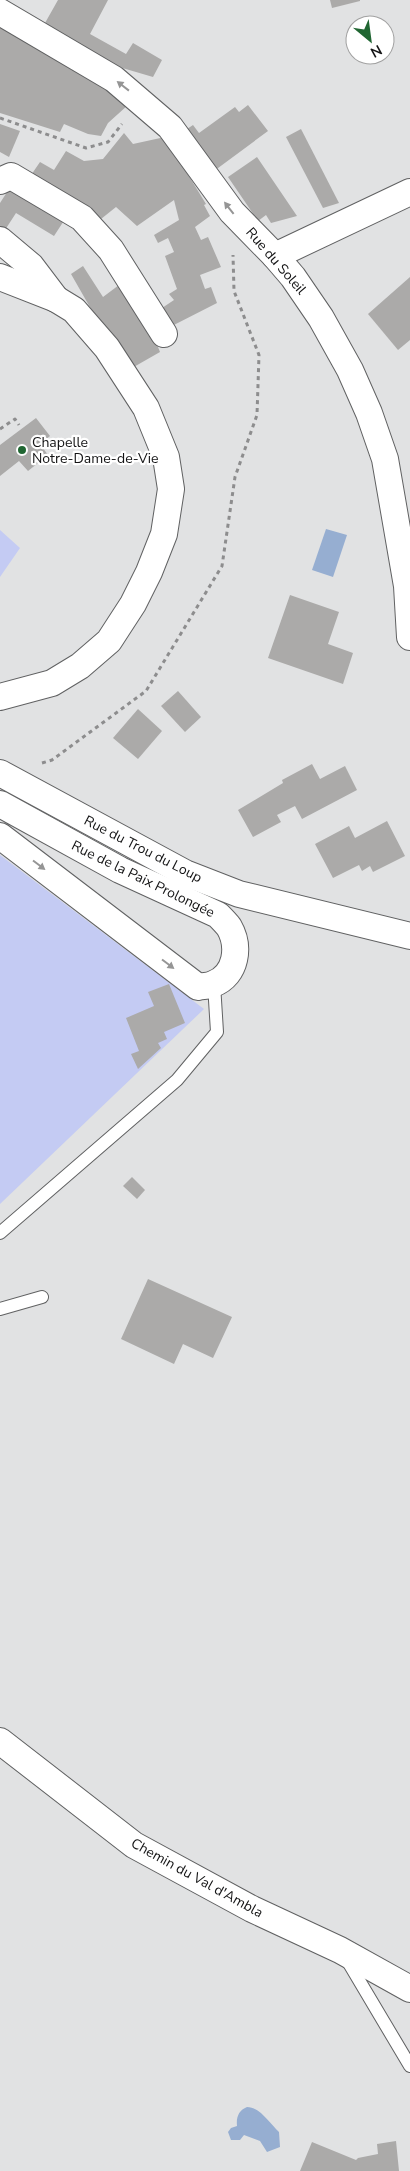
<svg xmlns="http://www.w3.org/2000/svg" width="410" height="2171" viewBox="0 0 410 2171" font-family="'Nunito Sans',sans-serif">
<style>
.green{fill:#c4cbf3}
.water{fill:#96aed1}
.building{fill:#abaaa9}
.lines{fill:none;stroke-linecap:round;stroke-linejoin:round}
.service-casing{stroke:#606162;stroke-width:14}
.minor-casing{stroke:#606162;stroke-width:28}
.path{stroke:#8d8d8e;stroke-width:3;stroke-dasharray:4 4;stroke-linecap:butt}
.service{stroke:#fff;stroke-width:12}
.minor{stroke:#fff;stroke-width:26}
.oneway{fill:#959595}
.poi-dot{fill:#206632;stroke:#fff;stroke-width:2}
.labels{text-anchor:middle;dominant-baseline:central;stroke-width:4.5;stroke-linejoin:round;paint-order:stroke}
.street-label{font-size:14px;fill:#131314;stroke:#fff}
.poi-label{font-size:14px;fill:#131314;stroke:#fff;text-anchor:start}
</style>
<rect width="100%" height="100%" fill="#e1e2e3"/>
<!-- green -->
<g class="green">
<polygon points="0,530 20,548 0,577"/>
<polygon points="0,855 204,1009 0,1204"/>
</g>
<!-- water -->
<g class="water">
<polygon points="326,529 347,535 333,577 312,570"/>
<path d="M247,2107C260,2107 270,2124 279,2132L280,2147L267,2152L260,2141L244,2135L240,2140H231L228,2132L231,2128L237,2126C236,2117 239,2110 247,2107Z"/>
</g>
<!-- building -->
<g class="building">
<polygon points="58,0 108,0 90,34 126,54 133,43 162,60 153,77 119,67 45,23"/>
<polygon points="330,0 360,0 360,1 332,8"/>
<polygon points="0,27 103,87 128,105 108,123 101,136 88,134 64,124 60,132 0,113"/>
<polygon points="248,105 268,131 214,171 184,131 193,125 199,133 235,107 239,112"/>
<polygon points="0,124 20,131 9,157 0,152"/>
<polygon points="301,129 339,203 323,208 286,137"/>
<polygon points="124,133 133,144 165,137 206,204 204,205 210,216 195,227 201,240 208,237 221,267 200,275 205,289 211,287 217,303 166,329 156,312 174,300 169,294 177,289 165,256 174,252 168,238 158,243 154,235 179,220 174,200 137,226 116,207 96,223 27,181 40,162 54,170 66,151 84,161 103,159"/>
<polygon points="257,157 297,216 271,223 266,215 258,221 228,177"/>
<polygon points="9,189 67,216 54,236 16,213 5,230 0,227 0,203"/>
<polygon points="83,266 103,297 123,282 143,309 160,352 132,368 95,316 71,274"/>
<polygon points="410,277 410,340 398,350 368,314"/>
<polygon points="36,418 50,436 40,444 48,455 28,471 19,461 0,476 0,445"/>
<polygon points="290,595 339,612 328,644 353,653 343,684 268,658"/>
<polygon points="178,691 201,717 185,732 161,706"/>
<polygon points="138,709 162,731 138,759 113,738"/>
<polygon points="312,764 320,779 345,766 357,790 302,819 295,806 277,815 281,822 253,837 238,810 283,783 282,780"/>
<polygon points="387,821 405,856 373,872 370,866 362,871 359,865 333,878 315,844 349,826 355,838"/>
<polygon points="169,984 185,1023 164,1032 167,1039 158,1043 161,1048 138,1069 131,1054 139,1051 126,1018 154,1006 148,992"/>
<polygon points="132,1177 145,1190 137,1199 123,1186"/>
<polygon points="148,1279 232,1317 213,1358 183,1344 174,1364 121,1339"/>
<polygon points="396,2141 399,2171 300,2171 312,2142 356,2160 358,2158 378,2154 377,2144"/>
</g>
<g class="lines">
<!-- service casing -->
<g class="service-casing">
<g id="service">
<polyline points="0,1233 177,1080 217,1032 214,984"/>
<polyline points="0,1309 42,1297"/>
<polyline points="347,1960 410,2066"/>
</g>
</g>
<!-- minor casing -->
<g class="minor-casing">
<g id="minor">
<polyline points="0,12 114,79 170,127 232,212 275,256 293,277 321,318 350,370 369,413 385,459 407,586 410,637"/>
<polyline points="0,181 11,176 82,218 111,250 164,334"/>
<polyline points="0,240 31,266 56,299"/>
<polyline points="275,256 410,192"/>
<polyline points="0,277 56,299 74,310 107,348 146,408 166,457 171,489 164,534 149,572 133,604 109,641 80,666 52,683 0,697"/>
<polyline points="0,773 185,873 239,894 410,936"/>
<path d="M0,804L120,870L218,915C222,919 226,923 229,927C240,946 237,975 213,984C209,986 203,986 198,987L0,836"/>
<polyline points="0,1741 134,1845 252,1909 340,1950 410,1989"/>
</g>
</g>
<!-- path -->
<g class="path">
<polyline points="0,118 86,148 108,142 122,124"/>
<polyline points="0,429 15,419 19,425"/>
<polyline points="42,763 52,760 146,691 222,566 235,477 257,415 259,355 234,291 233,255"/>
</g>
<!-- service -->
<use href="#service" class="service"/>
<!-- minor -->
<use href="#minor" class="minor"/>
</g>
<!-- one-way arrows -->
<defs><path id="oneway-solid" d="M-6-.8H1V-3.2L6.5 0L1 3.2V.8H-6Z" transform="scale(1.25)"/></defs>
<g class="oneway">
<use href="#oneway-solid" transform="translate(123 86) rotate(-142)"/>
<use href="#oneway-solid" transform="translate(229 208) rotate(-128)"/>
<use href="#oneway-solid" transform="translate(39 865) rotate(37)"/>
<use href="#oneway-solid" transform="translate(168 964) rotate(37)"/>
</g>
<!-- markers -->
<circle class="poi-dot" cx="22" cy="450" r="5"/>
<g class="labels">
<!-- street labels -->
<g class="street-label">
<text transform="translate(276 261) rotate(49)">Rue du Soleil</text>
<text transform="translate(143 849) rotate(27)">Rue du Trou du Loup</text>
<text transform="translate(143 879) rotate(26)">Rue de la Paix Prolongée</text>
<text transform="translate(197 1878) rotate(29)">Chemin du Val d'Ambla</text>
</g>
<!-- poi labels -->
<g class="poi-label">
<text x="32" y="442">Chapelle<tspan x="32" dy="16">Notre-Dame-de-Vie</tspan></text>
</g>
</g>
<!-- north arrow -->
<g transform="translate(370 40) rotate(151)"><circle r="24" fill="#ffffff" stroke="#a1a1a1"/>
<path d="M0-4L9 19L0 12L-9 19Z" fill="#206632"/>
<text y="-8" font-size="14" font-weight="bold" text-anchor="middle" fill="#131314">N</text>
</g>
</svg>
